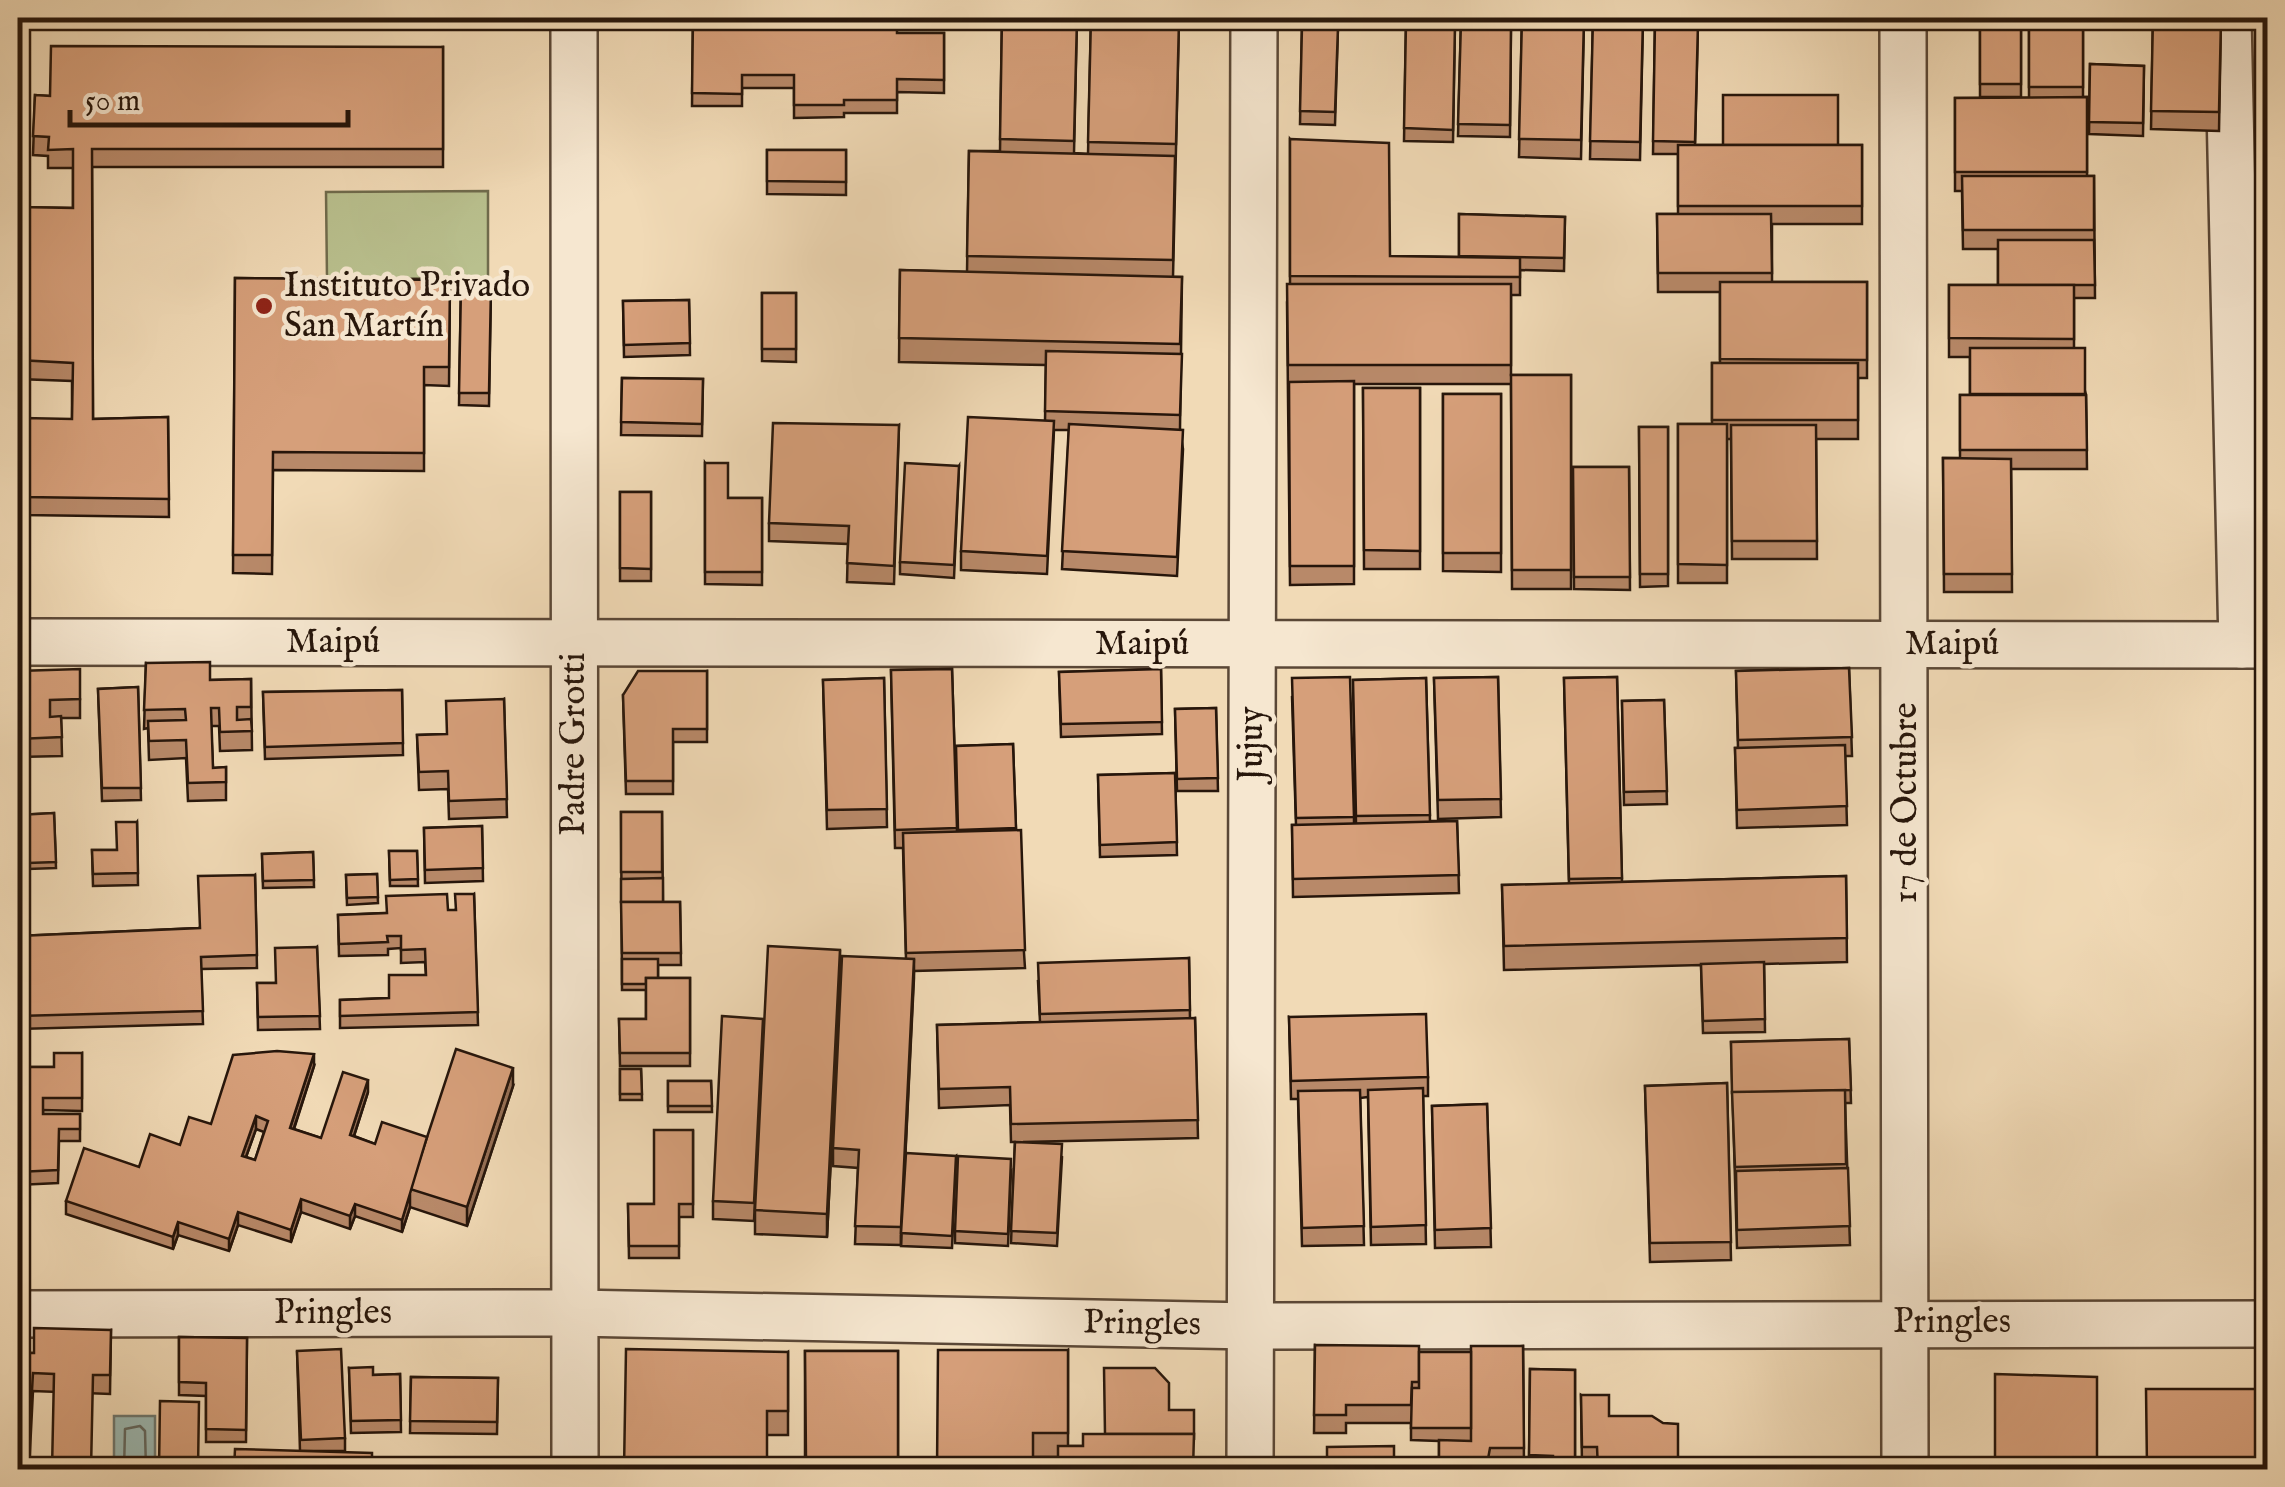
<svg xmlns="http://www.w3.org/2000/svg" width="2285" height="1487" viewBox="0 0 2285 1487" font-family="'IM FELL English',serif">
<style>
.green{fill:#b9c08e;stroke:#706b4c;stroke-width:2.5}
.water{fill:#9cbab4;stroke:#6d7870;stroke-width:2.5}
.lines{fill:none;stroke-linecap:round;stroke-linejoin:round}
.shore{stroke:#626860;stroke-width:2.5}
.minor-casing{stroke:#5a4736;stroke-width:50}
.minor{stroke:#f6e7d0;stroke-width:45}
.wall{fill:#b88969;stroke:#27160b;stroke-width:2.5;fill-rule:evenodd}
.shaded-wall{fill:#966f55;stroke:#27160b;stroke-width:2.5}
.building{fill:#d69f7a;stroke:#27160b;stroke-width:2.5;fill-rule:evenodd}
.poi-dot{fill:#8f2418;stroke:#f6e7d0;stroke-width:4}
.labels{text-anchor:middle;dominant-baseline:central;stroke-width:9;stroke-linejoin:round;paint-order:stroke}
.poi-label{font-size:35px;fill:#27160b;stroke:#f6e7d0;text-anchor:start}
.street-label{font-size:35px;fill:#27160b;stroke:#f6e7d0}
</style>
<rect width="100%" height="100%" fill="#f1dab6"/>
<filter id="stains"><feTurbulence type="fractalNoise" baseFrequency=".002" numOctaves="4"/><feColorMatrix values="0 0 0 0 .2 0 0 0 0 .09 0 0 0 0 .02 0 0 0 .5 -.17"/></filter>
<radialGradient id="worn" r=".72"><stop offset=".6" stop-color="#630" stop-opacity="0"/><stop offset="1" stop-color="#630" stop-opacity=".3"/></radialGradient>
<!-- green -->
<polygon class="green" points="488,191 488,278 327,279 326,192"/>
<!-- water -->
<rect class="water" x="114" y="1416" width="41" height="53"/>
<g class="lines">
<!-- shore -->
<polyline class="shore" points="124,1470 125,1429 140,1426 145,1431 146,1470"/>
<!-- minor casing -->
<g class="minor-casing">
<g id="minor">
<polyline points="574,18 575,1470"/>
<polyline points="1903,18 1905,1470"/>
<polyline points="2228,18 2242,645"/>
<polyline points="18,642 2268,645"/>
<polyline points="18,1314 575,1313 1251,1326 2268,1324"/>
<polyline points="1250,1470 1254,18"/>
</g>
</g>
<!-- minor -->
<use href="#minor" class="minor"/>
</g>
<!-- wall -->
<g class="wall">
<polygon points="693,18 897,33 944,33 944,93 897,92 897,113 844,113 844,117 794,118 794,88 742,88 742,106 692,106"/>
<polygon points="1002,18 1077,18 1074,153 1088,154 1091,18 1179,20 1173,277 1182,277 1180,430 1183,449 1177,576 1062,569 1069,430 1054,430 1047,574 961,570 961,551 1045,421 1046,365 899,362 900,270 967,272 969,151 1000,151"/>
<polygon points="1522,18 1584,18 1581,159 1519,157"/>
<polygon points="1593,18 1643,18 1640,160 1590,159"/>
<polygon points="2029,18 2083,18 2083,97 2087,97 2087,176 2094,176 2095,298 2074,298 2074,348 2086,395 2087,469 2011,469 2012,592 1944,592 1943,458 1960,458 1960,395 1970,395 1970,357 1949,357 1949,285 1998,285 1998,249 1963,249 1962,191 1955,191 1955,98 2029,98"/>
<polygon points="2153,18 2221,18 2219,131 2151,129"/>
<polygon points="2021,19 2021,97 1980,97 1980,20"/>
<polygon points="1461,22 1511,24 1510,137 1458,136"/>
<polygon points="1655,22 1698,23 1695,145 1862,145 1862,224 1772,224 1772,282 1867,282 1867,378 1858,378 1858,439 1816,439 1817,559 1732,559 1731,439 1727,439 1727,583 1678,583 1678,424 1712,424 1712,363 1720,363 1720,292 1658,292 1657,214 1678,214 1678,154 1653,154"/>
<polygon points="1406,23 1455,23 1453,142 1404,141"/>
<polygon points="1302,26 1338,27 1335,125 1300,124"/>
<polygon points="443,47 443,167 92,167 93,419 168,417 169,517 23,515 21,499 18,498 18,437 24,437 72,419 72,381 18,379 18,207 73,208 73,168 48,168 48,156 33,155 35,95 50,96"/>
<polygon points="2090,64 2144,66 2143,136 2089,134"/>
<polygon points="1290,139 1390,256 1459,257 1459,214 1565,217 1564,271 1520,270 1520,295 1511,295 1511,375 1571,375 1571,589 1512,589 1511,384 1354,384 1354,584 1290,585 1287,302 1290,284"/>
<polygon points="767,150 846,150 846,195 767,194"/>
<polygon points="235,278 450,280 449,386 424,385 424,471 273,470 272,574 233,573"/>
<polygon points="461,286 491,286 489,406 459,405"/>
<polygon points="762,293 796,293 796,362 762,361"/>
<polygon points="689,300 690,355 624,357 623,301"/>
<polygon points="622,378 703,379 702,436 621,435"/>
<polygon points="1363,388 1420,388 1420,569 1364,569"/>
<polygon points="1443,394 1501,394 1501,572 1443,571"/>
<polygon points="899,425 894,584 847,582 848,544 769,541 769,523"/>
<polygon points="1639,427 1668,427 1668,586 1640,587"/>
<polygon points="705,463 728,498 762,498 762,585 705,584"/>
<polygon points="959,466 954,578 900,574 900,562"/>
<polygon points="1573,467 1629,467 1630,590 1574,589"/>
<rect x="620" y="492" width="31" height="89"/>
<polygon points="146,663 210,680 251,679 252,750 220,751 219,726 211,726 213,768 226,767 226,800 188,801 186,758 149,760 148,728 144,729"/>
<polygon points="1849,668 1852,756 1845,756 1847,825 1737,828 1735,748 1738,748 1736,671"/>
<polygon points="952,669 957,832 956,746 1013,744 1016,830 1025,968 914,971 903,1202 956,1156 952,1248 901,1246 901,1235 901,1245 855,1244 858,1168 833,1166 833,1148 906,959 903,848 895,848 891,670"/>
<polygon points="1161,669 1162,734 1061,737 1059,672"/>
<polygon points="18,671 80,699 80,718 61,718 62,756 18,757"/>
<polygon points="707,671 707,742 673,742 673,794 626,794 623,695"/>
<polygon points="1498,677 1501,817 1438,819 1434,678"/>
<polygon points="1617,677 1622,882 1846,876 1847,962 1764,964 1765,1032 1703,1033 1701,965 1504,970 1502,885 1569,884 1564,678"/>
<polygon points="884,678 887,827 827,829 823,680"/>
<polygon points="1426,678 1430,821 1457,821 1459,893 1293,897 1292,825 1296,825 1292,696 1354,817 1354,823 1356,823 1353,680"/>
<polygon points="138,687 141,800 102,801 98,689"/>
<polygon points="402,690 403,755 265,759 263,692"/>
<polygon points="504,699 507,817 449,819 448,789 419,790 417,735 447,734"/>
<polygon points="1664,700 1667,804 1624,805 1622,701"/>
<polygon points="1216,708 1218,791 1177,791 1175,709"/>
<polygon points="1175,773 1177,855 1100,857 1098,775"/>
<polygon points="621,812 662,812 663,902 680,902 681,965 658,965 658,978 690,978 690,1066 620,1066 619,1019 646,1019 646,990 622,990"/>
<polygon points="54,813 56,868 28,869 26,844 18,844 18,815"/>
<polygon points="137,822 138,885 93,886 92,850 117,850"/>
<polygon points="482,826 483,881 425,883 424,828"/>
<polygon points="389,851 417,851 418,886 390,886"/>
<polygon points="313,852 314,887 263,888 262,854"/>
<polygon points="377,874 378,903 347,905 346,875"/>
<polygon points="255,875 257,968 201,969 203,1024 18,1029 18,936 199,928"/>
<polygon points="474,894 478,1025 340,1028 340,1000 389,998 426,975 425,962 401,963 401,948 388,949 388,955 339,956 338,915 455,910"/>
<polygon points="317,947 320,1029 258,1030 257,983 275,983"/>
<polygon points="1189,958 1190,1019 1195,1018 1198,1138 1023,1142 1062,1157 1057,1246 1011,1243 1015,1142 1011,1142 1010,1105 939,1108 937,1025 1040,1022 1038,981"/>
<polygon points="840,974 827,1237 755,1234 755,1210"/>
<polygon points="1289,1017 1428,1077 1428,1096 1423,1096 1426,1244 1371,1245 1368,1097 1360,1098 1364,1245 1302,1246 1298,1099 1291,1099"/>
<polygon points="763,1019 754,1221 713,1219 713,1201"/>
<polygon points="1849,1039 1851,1103 1845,1103 1850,1245 1737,1248 1731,1042"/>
<polygon points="82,1053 82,1111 43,1110 43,1114 80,1114 80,1141 59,1141 58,1183 18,1185 18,1055 20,1067 54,1067"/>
<path d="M314,1066L294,1129L321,1138L368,1092L354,1136L375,1144L427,1137L513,1086L467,1226L410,1207L402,1232L355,1216L350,1229L301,1212L291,1242L238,1225L229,1251L178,1235L173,1249L66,1214V1201L139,1167L180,1145L211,1124ZM256,1129L264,1132L255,1160L246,1157Z"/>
<polygon points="620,1069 641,1069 642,1100 620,1100"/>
<polygon points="668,1081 711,1081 712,1112 668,1112"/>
<polygon points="1727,1083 1731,1260 1650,1262 1645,1086"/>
<polygon points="1487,1104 1491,1247 1435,1248 1432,1106"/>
<polygon points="693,1130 693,1217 679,1217 679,1258 629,1258 628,1204 654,1204"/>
<polygon points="1011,1171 1008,1246 955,1243 955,1231"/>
<polygon points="111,1330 110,1394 33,1391 29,1470 18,1470 18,1353 34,1353"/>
<polygon points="179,1337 247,1338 246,1442 206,1442 206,1396 179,1395"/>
<polygon points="1315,1345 1419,1364 1471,1352 1523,1346 1524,1466 1490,1467 1489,1470 1429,1470 1439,1469 1439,1441 1411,1440 1411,1423 1346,1423 1346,1433 1314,1433"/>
<polygon points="1068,1350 1068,1446 1083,1446 1105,1434 1169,1410 1058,1457 1033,1457 937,1470"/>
<polygon points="297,1351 345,1438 345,1451 300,1451"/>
<rect x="805" y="1351" width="93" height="119"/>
<polygon points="788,1352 788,1435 767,1435 624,1470"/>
<polygon points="349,1368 373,1375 400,1374 401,1432 351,1433"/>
<polygon points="1530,1369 1575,1370 1575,1470 1529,1468"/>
<polygon points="411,1377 498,1378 497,1434 410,1433"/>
<polygon points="1581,1395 1609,1416 1597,1466 1582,1466"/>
</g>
<!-- shaded-wall -->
<g class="shaded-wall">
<polygon points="840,950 840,974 827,1237 827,1214"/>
<polygon points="914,959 914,978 901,1245 901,1227"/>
<polygon points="314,1054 314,1066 290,1140 290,1128"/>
<polygon points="513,1068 513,1086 467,1226 467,1207"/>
<polygon points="368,1080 368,1092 350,1148 350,1135"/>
<polygon points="256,1116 256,1129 242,1168 242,1156"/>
<polygon points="410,1194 410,1207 402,1232 402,1220"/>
<polygon points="301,1199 301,1212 291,1242 291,1230"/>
<polygon points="355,1204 355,1216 350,1229 350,1216"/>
<polygon points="238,1212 238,1225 229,1251 229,1239"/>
<polygon points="178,1222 178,1235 173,1249 173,1237"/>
</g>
<!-- building -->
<g class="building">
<polygon points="693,18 897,18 897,33 944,33 944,80 897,79 897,100 844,100 844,105 794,105 794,75 742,75 742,94 692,93"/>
<polygon points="1002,18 1077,18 1074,141 1000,139"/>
<polygon points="1091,18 1179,20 1176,144 1088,142"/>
<polygon points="1522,18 1584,18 1581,140 1519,139"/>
<polygon points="1593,18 1643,18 1640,142 1590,141"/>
<rect x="2029" y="18" width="54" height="69"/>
<polygon points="2153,18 2221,18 2219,112 2151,111"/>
<polygon points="2021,19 2021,84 1980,84 1980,20"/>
<polygon points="1461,22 1511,24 1510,125 1458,124"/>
<polygon points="1655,22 1698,23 1695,142 1653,141"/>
<polygon points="1406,23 1455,23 1453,130 1404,128"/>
<polygon points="1302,26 1338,27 1335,112 1300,111"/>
<polygon points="51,46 443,47 443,149 92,149 93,419 168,417 169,499 23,497 21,480 18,480 18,437 24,437 24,418 72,419 73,363 18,360 18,207 73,208 73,149 48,150 49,137 33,136 35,95 50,96"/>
<polygon points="2090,64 2144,66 2143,123 2089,122"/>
<rect x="1723" y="95" width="115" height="50"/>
<polygon points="2087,97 2087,172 1955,172 1955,98"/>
<polygon points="1290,139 1389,143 1390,256 1520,258 1520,277 1290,276"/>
<rect x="1678" y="145" width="184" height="61"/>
<polygon points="767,150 846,150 846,182 767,181"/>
<polygon points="969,151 1175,156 1173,260 967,256"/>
<polygon points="1962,176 2094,176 2094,230 1963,230"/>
<polygon points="1459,214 1565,217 1564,258 1459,256"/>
<polygon points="1657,214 1771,214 1772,273 1658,273"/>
<polygon points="1998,240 2094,240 2095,285 1998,285"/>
<polygon points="900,270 1182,277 1180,344 899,338"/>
<polygon points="235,278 450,280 449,367 424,367 424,453 273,452 272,555 233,555"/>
<polygon points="1720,282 1867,282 1867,360 1720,359"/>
<polygon points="1287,284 1511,284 1511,365 1288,365"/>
<polygon points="1949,285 2074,285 2074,339 1949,338"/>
<polygon points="461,286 491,286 489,393 459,393"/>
<rect x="762" y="293" width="34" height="56"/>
<polygon points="689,300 690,343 624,345 623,301"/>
<rect x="1970" y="348" width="115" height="46"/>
<polygon points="1046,351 1182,354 1180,415 1045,411"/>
<rect x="1712" y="363" width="146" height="57"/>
<polygon points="1511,375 1571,375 1571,570 1512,570"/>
<polygon points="622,378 703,379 702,424 621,422"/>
<polygon points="1354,381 1354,566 1290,566 1289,382"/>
<polygon points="1363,388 1420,388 1420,551 1364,550"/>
<rect x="1443" y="394" width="58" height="159"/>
<polygon points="1960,395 2086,395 2087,450 1960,450"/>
<polygon points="968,417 1054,421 1047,556 961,551"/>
<polygon points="773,423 899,425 894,566 847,563 849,526 769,523"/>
<polygon points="1069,424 1183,430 1177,557 1062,551"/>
<polygon points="1678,424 1727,424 1727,565 1678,564"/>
<polygon points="1731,425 1816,425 1817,541 1732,541"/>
<polygon points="1639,427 1668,427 1668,574 1640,574"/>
<polygon points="1943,458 2011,459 2012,574 1944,574"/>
<polygon points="705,463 728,463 728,498 762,498 762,572 705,572"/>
<polygon points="905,463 959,466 954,565 900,562"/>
<polygon points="1573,467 1629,467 1630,577 1574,577"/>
<polygon points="620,492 651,492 651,569 620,568"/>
<polygon points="210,662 210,680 251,679 251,707 237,707 237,720 251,719 252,731 220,732 219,708 211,708 213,768 226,767 226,782 188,783 186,740 149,741 148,721 186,720 185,709 144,710 146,663"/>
<polygon points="1849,668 1852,737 1738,740 1736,671"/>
<polygon points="80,669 80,699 50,700 50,717 61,716 62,737 18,739 18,671"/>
<polygon points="952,669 957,828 895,830 891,670"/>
<polygon points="1161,669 1162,722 1061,724 1059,672"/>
<polygon points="638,671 707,671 707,729 673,729 673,781 626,781 623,695"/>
<polygon points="1350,677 1354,817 1296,818 1292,678"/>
<polygon points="1498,677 1501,799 1438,800 1434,678"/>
<polygon points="1617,677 1622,878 1569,879 1564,678"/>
<polygon points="884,678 887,809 827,810 823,680"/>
<polygon points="1426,678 1430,815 1356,816 1353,680"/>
<polygon points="138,687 141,788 102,788 98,689"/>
<polygon points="402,690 403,743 265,747 263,692"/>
<polygon points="504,699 507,799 449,801 448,771 419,772 417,735 447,734 446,701"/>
<polygon points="1664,700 1667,791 1624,792 1622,701"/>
<polygon points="1216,708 1218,778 1177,779 1175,709"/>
<polygon points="1013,744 1016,828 958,830 956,746"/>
<polygon points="1845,745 1847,806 1737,810 1735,748"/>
<polygon points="1175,773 1177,842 1100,845 1098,775"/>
<rect x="621" y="812" width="41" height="60"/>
<polygon points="54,813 56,862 28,863 26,838 18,838 18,815"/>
<polygon points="1457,821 1459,875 1293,879 1292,825"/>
<polygon points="116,822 137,822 138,873 93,874 92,850 117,850"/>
<polygon points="482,826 483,868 425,870 424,828"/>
<polygon points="1021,830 1025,950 906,953 903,833"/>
<polygon points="389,851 417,851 418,879 390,880"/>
<polygon points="313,852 314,880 263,881 262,854"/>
<polygon points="377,874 378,897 347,898 346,875"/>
<polygon points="255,875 257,955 201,957 203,1011 18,1016 18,936 200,928 198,876"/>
<polygon points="1846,876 1847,938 1504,946 1502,885"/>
<polygon points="663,878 663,902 621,902 621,879"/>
<polygon points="447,894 448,910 456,910 455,894 474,894 478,1012 340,1016 340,1000 389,998 389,975 426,975 425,949 401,950 401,936 387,936 388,942 339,944 338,915 387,913 386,896"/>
<polygon points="621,902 680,902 681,953 622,953"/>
<polygon points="768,946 840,950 827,1214 755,1210"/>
<polygon points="317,947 320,1016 258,1017 257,983 276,983 275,948"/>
<polygon points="842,956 914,959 901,1227 855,1226 859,1150 833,1148"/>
<polygon points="1189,958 1190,1010 1040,1014 1038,963"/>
<polygon points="622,959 658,959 658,978 646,978 646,984 622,984"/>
<polygon points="1764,962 1765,1019 1703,1021 1701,964"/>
<polygon points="646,978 690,978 690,1053 620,1053 619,1019 646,1019"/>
<polygon points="1426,1014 1428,1077 1291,1081 1289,1017"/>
<polygon points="722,1016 763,1019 754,1203 713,1201"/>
<polygon points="1195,1018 1198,1120 1011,1124 1010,1087 939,1089 937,1025"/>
<polygon points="1849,1039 1851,1090 1732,1093 1731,1042"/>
<polygon points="456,1049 513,1068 467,1207 410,1189"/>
<path d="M277,1051L314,1054L290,1128L321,1138L343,1072L368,1080L350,1135L375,1144L382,1122L427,1137L402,1220L355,1204L350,1216L301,1199L291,1230L238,1212L229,1239L178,1222L173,1237L66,1201L84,1148L139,1167L150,1134L180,1145L189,1117L211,1124L233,1055ZM256,1116L268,1121L255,1160L242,1156Z"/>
<polygon points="54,1053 82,1053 82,1098 43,1098 43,1114 80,1114 80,1129 59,1129 58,1170 18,1172 18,1055 19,1055 20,1067 54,1067"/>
<polygon points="620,1069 641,1069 642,1094 620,1094"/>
<polygon points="668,1081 711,1081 712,1106 668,1106"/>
<polygon points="1727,1083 1731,1242 1650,1243 1645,1086"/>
<polygon points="1423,1088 1426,1225 1371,1227 1368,1090"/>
<polygon points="1360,1090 1364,1226 1302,1228 1298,1091"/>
<polygon points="1845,1090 1846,1164 1735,1167 1732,1092"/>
<polygon points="1487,1104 1491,1228 1435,1230 1432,1106"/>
<polygon points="654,1130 693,1130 693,1204 679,1204 679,1246 629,1246 628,1204 654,1204"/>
<polygon points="1015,1142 1062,1144 1057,1233 1011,1231"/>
<polygon points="906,1153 956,1156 952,1236 901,1233"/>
<polygon points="958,1156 1011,1159 1008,1234 955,1231"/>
<polygon points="1848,1168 1850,1226 1737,1230 1736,1171"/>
<polygon points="34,1328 111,1330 110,1375 93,1375 91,1470 52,1470 54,1374 33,1373 29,1443 18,1443 18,1353 34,1353"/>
<polygon points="179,1337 247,1338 246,1430 206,1429 206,1383 179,1382"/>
<polygon points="1315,1345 1419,1346 1419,1382 1412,1382 1411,1405 1346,1405 1346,1415 1314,1415"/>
<polygon points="1471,1346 1523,1346 1524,1448 1490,1448 1486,1470 1439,1470 1439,1440 1471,1441"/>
<polygon points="341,1349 345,1438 301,1440 297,1351"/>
<polygon points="626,1349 788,1352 788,1411 767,1411 767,1470 624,1470"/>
<polygon points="938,1350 1068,1350 1068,1433 1033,1433 1033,1470 937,1470"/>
<polygon points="805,1351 898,1351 898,1459 806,1460"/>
<polygon points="1419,1352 1471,1352 1471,1428 1411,1428 1412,1388 1419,1388"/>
<polygon points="373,1367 373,1375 400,1374 401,1420 351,1421 349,1368"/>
<polygon points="1104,1368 1155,1368 1169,1383 1169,1410 1194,1410 1194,1440 1194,1434 1105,1434"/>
<polygon points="1530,1369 1575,1370 1575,1465 1553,1464 1553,1456 1529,1455"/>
<polygon points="1995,1374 2097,1377 2097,1470 1995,1470"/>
<polygon points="411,1377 498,1378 497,1422 410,1421"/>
<polygon points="2146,1389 2268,1389 2268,1470 2109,1470 2147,1468"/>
<polygon points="1581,1395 1609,1395 1609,1416 1652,1416 1663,1423 1678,1424 1678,1470 1598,1470 1597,1447 1582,1447"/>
<polygon points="160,1401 199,1402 198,1470 159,1470"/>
<polygon points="1083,1434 1194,1434 1193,1470 1058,1470 1058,1446 1083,1446"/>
<polygon points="1394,1446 1394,1470 1327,1470 1327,1447"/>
<rect x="18" y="1449" width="11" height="21"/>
<polygon points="235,1449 372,1453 372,1470 234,1470"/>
</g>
<!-- markers -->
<circle class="poi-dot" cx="264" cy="306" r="10"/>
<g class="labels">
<!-- poi labels -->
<g class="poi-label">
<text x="284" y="286">Instituto Privado<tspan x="284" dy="40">San Martín</tspan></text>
</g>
<!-- street labels -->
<g class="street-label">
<text x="333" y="642">Maipú</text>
<text x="1142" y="644">Maipú</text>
<text x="1952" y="644">Maipú</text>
<text transform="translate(574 744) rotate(-90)">Padre Grotti</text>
<text transform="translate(1252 744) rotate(-90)">Jujuy</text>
<text transform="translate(1906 803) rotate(-90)">17 de Octubre</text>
<text x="333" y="1313">Pringles</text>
<text x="1952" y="1322">Pringles</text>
<text transform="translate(1142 1324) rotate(1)">Pringles</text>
</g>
</g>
<!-- margin -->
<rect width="2285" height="1487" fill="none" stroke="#f1dab6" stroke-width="60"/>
<rect x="20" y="20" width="2245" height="1447" fill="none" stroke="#27160b" stroke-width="5"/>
<rect x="30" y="30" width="2225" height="1427" fill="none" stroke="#27160b" stroke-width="2.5"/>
<!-- scale -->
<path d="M70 110v15h278v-15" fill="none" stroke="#27160b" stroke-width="5"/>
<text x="85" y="110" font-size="30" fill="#27160b" stroke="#f6e7d0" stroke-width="8" paint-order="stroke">50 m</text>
<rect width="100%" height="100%" filter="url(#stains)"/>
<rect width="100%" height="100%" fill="url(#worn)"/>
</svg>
